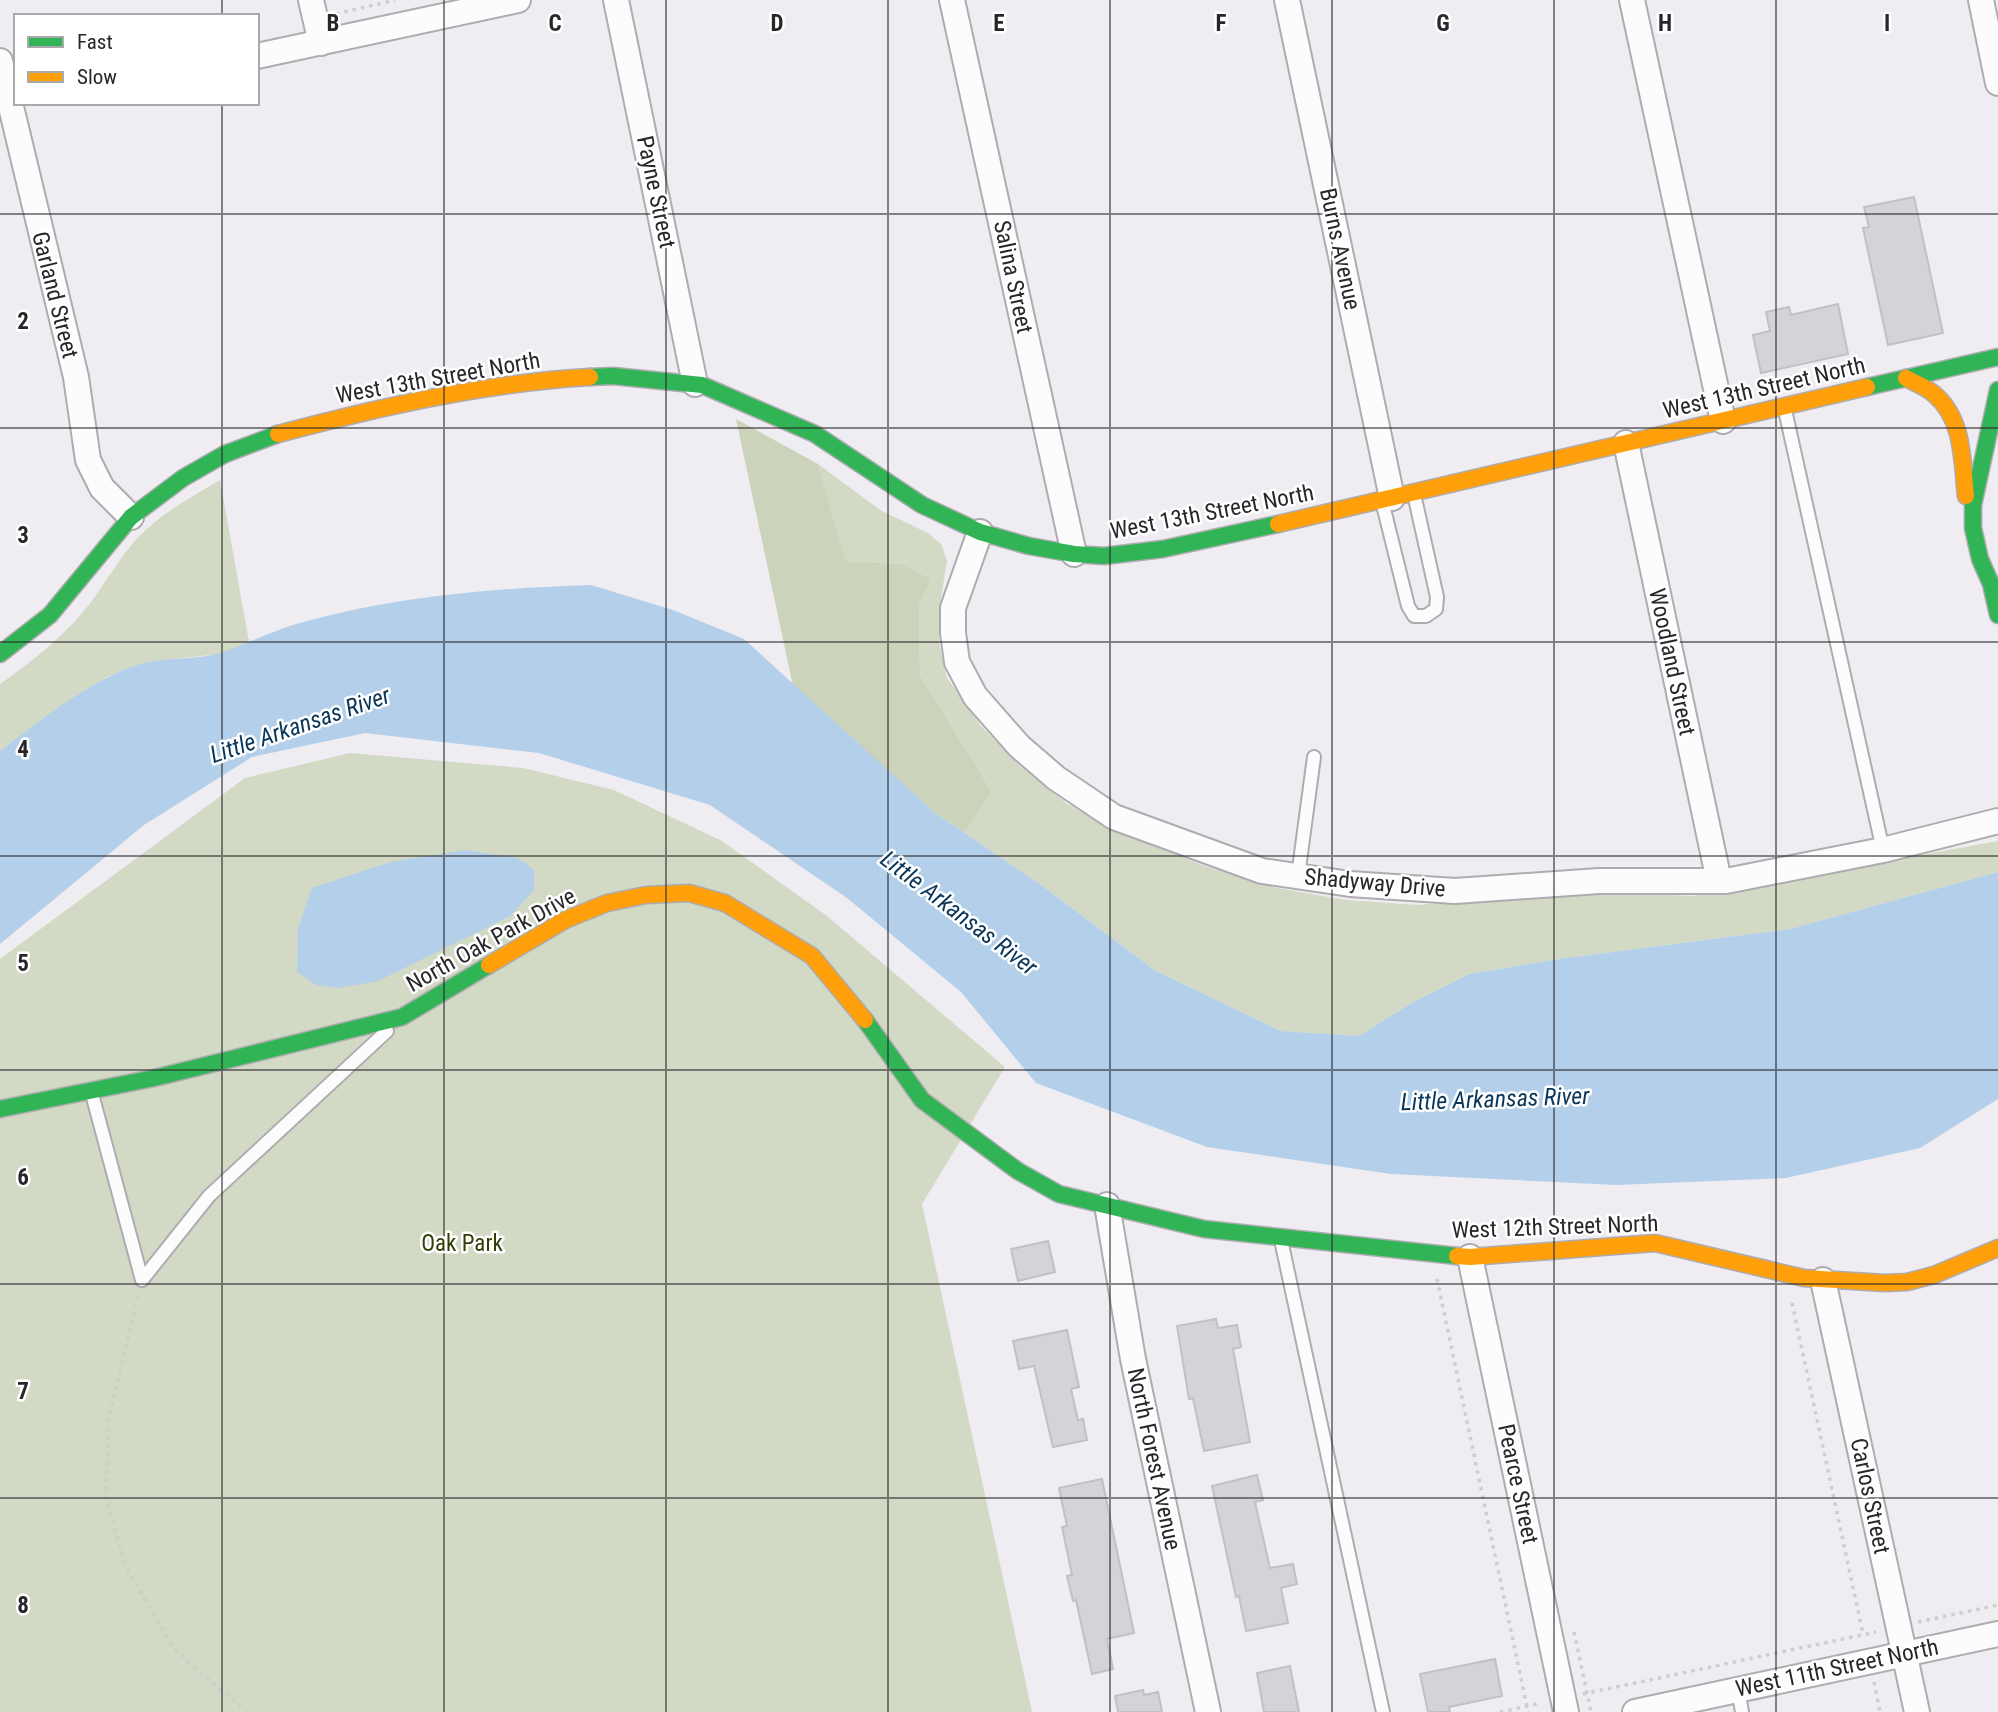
<svg xmlns="http://www.w3.org/2000/svg" width="1998" height="1712" viewBox="0 0 1998 1712" font-family="'Roboto Condensed',sans-serif">
<style>
.green{fill:#d2d9c4}
.forest{fill:#ccd3bb}
.water{fill:#b4cfea}
.building{fill:#d5d3d7;stroke:#c2c0c5;stroke-width:2}
.lines{fill:none;stroke-linecap:round;stroke-linejoin:round}
.lane-casing{stroke:#aeacb0;stroke-width:16}
.street-casing{stroke:#aeacb0;stroke-width:28}
.fast-casing{stroke:#aeacb0;stroke-width:19}
.slow-casing{stroke:#aeacb0;stroke-width:19}
.path{stroke:#cececf;stroke-width:3.5;stroke-dasharray:3.5 5;stroke-linecap:butt}
.lane{stroke:#fdfcfd;stroke-width:12}
.street{stroke:#fdfcfd;stroke-width:24}
.fast{stroke:#30b455;stroke-width:16}
.slow{stroke:#ff9f0a;stroke-width:16}
.grid{fill:none;stroke:#28262a;stroke-width:2;stroke-opacity:0.55}
.labels{text-anchor:middle;dominant-baseline:central;stroke-width:5;stroke-linejoin:round;paint-order:stroke}
.street-label{font-size:23px;fill:#28262a;stroke:#fff}
.park-label{font-size:23px;fill:#313e06;stroke:#fff}
.water-label{font-size:24px;font-style:italic;fill:#093659;stroke:#fff}
.grid-label{font-size:23px;text-anchor:middle;font-weight:bold;fill:#28262a;stroke:#fff;stroke-width:5;stroke-linejoin:round;paint-order:stroke}
</style>
<rect width="100%" height="100%" fill="#efedf2"/>
<!-- green -->
<g class="green">
<polygon points="818,464 880,510 928,533 941,544 947,561 939,611 939,644 947,678 981,726 1020,766 1066,803 1105,825 1204,866 1277,888 1346,900 1418,905 1529,895 1608,893 1694,896 1998,841 1998,872 1790,929 1559,959 1469,974 1413,1002 1359,1036 1281,1031 1156,971 1041,885 965,833 992,792 920,675 919,605 929,579 902,564 846,561"/>
<path d="M220,480L249,642L219,654L148,662L107,677L35,725L0,751V684C33,661 67,634 92,601C110,576 125,548 148,528C169,509 195,495 220,480Z"/>
<polygon points="350,753 523,768 614,790 722,841 827,916 1005,1067 922,1204 1032,1712 0,1712 0,959 245,778"/>
</g>
<!-- forest -->
<polygon class="forest" points="736,419 818,464 846,561 902,564 930,579 919,605 920,675 992,792 965,833 934,812 793,686"/>
<!-- water -->
<g class="water">
<path d="M591,585L673,610L744,639L934,812L1041,885L1156,971L1281,1031L1359,1036L1413,1002L1469,974L1559,959L1790,929L1998,872V1099L1920,1148L1786,1178L1616,1185L1391,1174L1207,1147L1036,1083L961,992L847,898L710,805L539,753L365,733L252,757L144,825L0,944V751C40,721 100,672 149,662C173,657 200,660 223,652C251,642 279,628 307,621C400,596 496,588 591,585Z"/>
<polygon points="466,850 518,858 534,870 534,890 510,916 378,981 338,988 316,985 297,972 298,929 312,888 390,862"/>
</g>
<!-- building -->
<g class="building">
<polygon points="1914,197 1943,333 1888,345 1863,228 1869,227 1864,207"/>
<polygon points="1838,304 1848,354 1761,373 1753,335 1770,331 1766,312 1789,307 1791,315"/>
<polygon points="1048,1241 1055,1272 1018,1281 1011,1249"/>
<polygon points="1216,1319 1218,1328 1237,1325 1241,1347 1233,1349 1250,1442 1204,1451 1193,1398 1189,1399 1177,1326"/>
<polygon points="1067,1330 1079,1387 1071,1389 1078,1420 1083,1419 1087,1440 1053,1447 1034,1366 1019,1369 1013,1341"/>
<polygon points="1257,1475 1263,1500 1255,1502 1270,1568 1293,1564 1297,1584 1281,1588 1288,1623 1246,1631 1239,1596 1236,1597 1212,1486"/>
<polygon points="1102,1479 1134,1633 1107,1639 1113,1669 1092,1674 1076,1600 1073,1601 1067,1576 1072,1575 1062,1527 1067,1526 1059,1488"/>
<polygon points="1495,1659 1502,1696 1449,1707 1450,1712 1428,1712 1420,1674"/>
<polygon points="1290,1666 1299,1712 1264,1712 1257,1673"/>
<polygon points="1143,1690 1144,1695 1158,1692 1162,1712 1118,1712 1115,1696"/>
</g>
<g class="lines">
<!-- lane casing -->
<g class="lane-casing">
<g id="lane">
<polyline points="1785,410 1883,850"/>
<polyline points="1382,501 1408,606 1414,616 1426,616 1436,609 1437,597 1414,494"/>
<polyline points="1298,876 1314,757"/>
<polyline points="92,1094 142,1280 209,1196 387,1031"/>
<polyline points="1281,1240 1383,1712"/>
<polyline points="1738,1689 1742,1712"/>
</g>
</g>
<!-- street casing -->
<g class="street-casing">
<g id="street">
<polyline points="311,0 321,43"/>
<polyline points="616,0 695,384"/>
<polyline points="952,0 1074,554"/>
<polyline points="1287,0 1392,498"/>
<polyline points="1632,0 1723,421"/>
<polyline points="1981,0 1998,83"/>
<polyline points="257,56 518,0"/>
<polyline points="0,61 76,377 88,460 102,488 131,517"/>
<polyline points="1626,443 1719,881"/>
<polyline points="980,532 953,608 953,633 957,662 975,696 1019,746 1056,778 1114,817 1262,871 1350,884 1455,891 1599,881 1726,881 1883,850 1998,821"/>
<polyline points="1107,1205 1133,1359 1208,1712"/>
<polyline points="1470,1257 1566,1712"/>
<polyline points="1823,1280 1917,1712"/>
<polyline points="1635,1712 1998,1634"/>
</g>
</g>
<!-- fast casing -->
<g class="fast-casing">
<g id="fast">
<polyline points="590,377 613,376 702,385 815,434 922,505 980,532 1029,546 1074,554 1104,556 1163,549 1278,524"/>
<polyline points="1867,387 1998,357"/>
<polyline points="1998,390 1973,505 1973,528 1980,559 1991,584 1998,615"/>
<polyline points="0,654 50,615 131,517 183,478 225,454 278,434"/>
<polyline points="865,1020 922,1100 1018,1171 1059,1194 1204,1229 1457,1256"/>
<polyline points="0,1109 154,1078 402,1017 489,965"/>
</g>
</g>
<!-- slow casing -->
<g class="slow-casing">
<g id="slow">
<path d="M1906,378C1915,383 1926,387 1934,394C1964,419 1962,461 1966,496"/>
<path d="M278,434C380,407 485,383 590,377"/>
<polyline points="1278,524 1867,387"/>
<polyline points="489,965 565,920 607,903 646,895 689,893 725,903 812,956 865,1020"/>
<polyline points="1457,1256 1470,1257 1655,1243 1804,1278 1885,1283 1907,1282 1934,1275 1998,1248"/>
</g>
</g>
<!-- path -->
<g class="path">
<polyline points="336,14 395,0"/>
<polyline points="1437,1279 1528,1712"/>
<polyline points="138,1295 108,1423 106,1499 125,1565 174,1649 246,1712"/>
<polyline points="1792,1303 1863,1634"/>
<polyline points="1918,1622 1998,1605"/>
<polyline points="1574,1632 1591,1712"/>
<polyline points="1874,1682 1880,1712"/>
<polyline points="1583,1694 1876,1632"/>
<polyline points="1500,1712 1541,1703"/>
</g>
<!-- lane -->
<use href="#lane" class="lane"/>
<!-- street -->
<use href="#street" class="street"/>
<!-- fast -->
<use href="#fast" class="fast"/>
<!-- slow -->
<use href="#slow" class="slow"/>
</g>
<!-- grid -->
<path class="grid" d="M222,0V16M444,0V1712M666,0V1712M888,0V1712M1110,0V1712M1332,0V1712M1554,0V1712M1776,0V1712M222,103V1712M0,214H1998M0,428H1998M0,642H1998M0,856H1998M0,1070H1998M0,1284H1998M0,1498H1998"/>
<g class="labels">
<!-- street labels -->
<g class="street-label">
<text transform="translate(656 192) rotate(78)">Payne Street</text>
<text transform="translate(1340 249) rotate(78)">Burns Avenue</text>
<text transform="translate(1013 277) rotate(78)">Salina Street</text>
<text transform="translate(55 295) rotate(76)">Garland Street</text>
<text transform="translate(438 378) rotate(-10)">West 13th Street North</text>
<text transform="translate(1764 388) rotate(-13)">West 13th Street North</text>
<text transform="translate(1212 512) rotate(-11)">West 13th Street North</text>
<text transform="translate(1672 662) rotate(78)">Woodland Street</text>
<text transform="translate(1375 883) rotate(5)">Shadyway Drive</text>
<text transform="translate(491 940) rotate(-29)">North Oak Park Drive</text>
<text transform="translate(1555 1227) rotate(-2)">West 12th Street North</text>
<text transform="translate(1154 1459) rotate(78)">North Forest Avenue</text>
<text transform="translate(1518 1484) rotate(78)">Pearce Street</text>
<text transform="translate(1870 1496) rotate(78)">Carlos Street</text>
<text transform="translate(1837 1668) rotate(-12)">West 11th Street North</text>
</g>
<!-- park labels -->
<g class="park-label">
<text x="462" y="1243">Oak Park</text>
</g>
<!-- water labels -->
<g class="water-label">
<text transform="translate(300 725) rotate(-19)">Little Arkansas River</text>
<text transform="translate(959 913) rotate(37)">Little Arkansas River</text>
<text transform="translate(1495 1099) rotate(-2)">Little Arkansas River</text>
</g>
</g>
<g class="grid-label">
<text x="333" y="31">B</text>
<text x="555" y="31">C</text>
<text x="777" y="31">D</text>
<text x="999" y="31">E</text>
<text x="1221" y="31">F</text>
<text x="1443" y="31">G</text>
<text x="1665" y="31">H</text>
<text x="1887" y="31">I</text>
<text x="23" y="329">2</text>
<text x="23" y="543">3</text>
<text x="23" y="757">4</text>
<text x="23" y="971">5</text>
<text x="23" y="1185">6</text>
<text x="23" y="1399">7</text>
<text x="23" y="1613">8</text>
</g>
<!-- legend -->
<rect x="14" y="14" width="245" height="91" fill="#ffffff" stroke="#a9a8aa" stroke-width="2"/>
<rect x="28" y="37" width="35" height="10" fill="#30b455" stroke="#a9a8aa" stroke-width="2"/>
<text x="77" y="49" font-size="21" fill="#28262a">Fast</text>
<rect x="28" y="72" width="35" height="10" fill="#ff9f0a" stroke="#a9a8aa" stroke-width="2"/>
<text x="77" y="84" font-size="21" fill="#28262a">Slow</text>
</svg>
